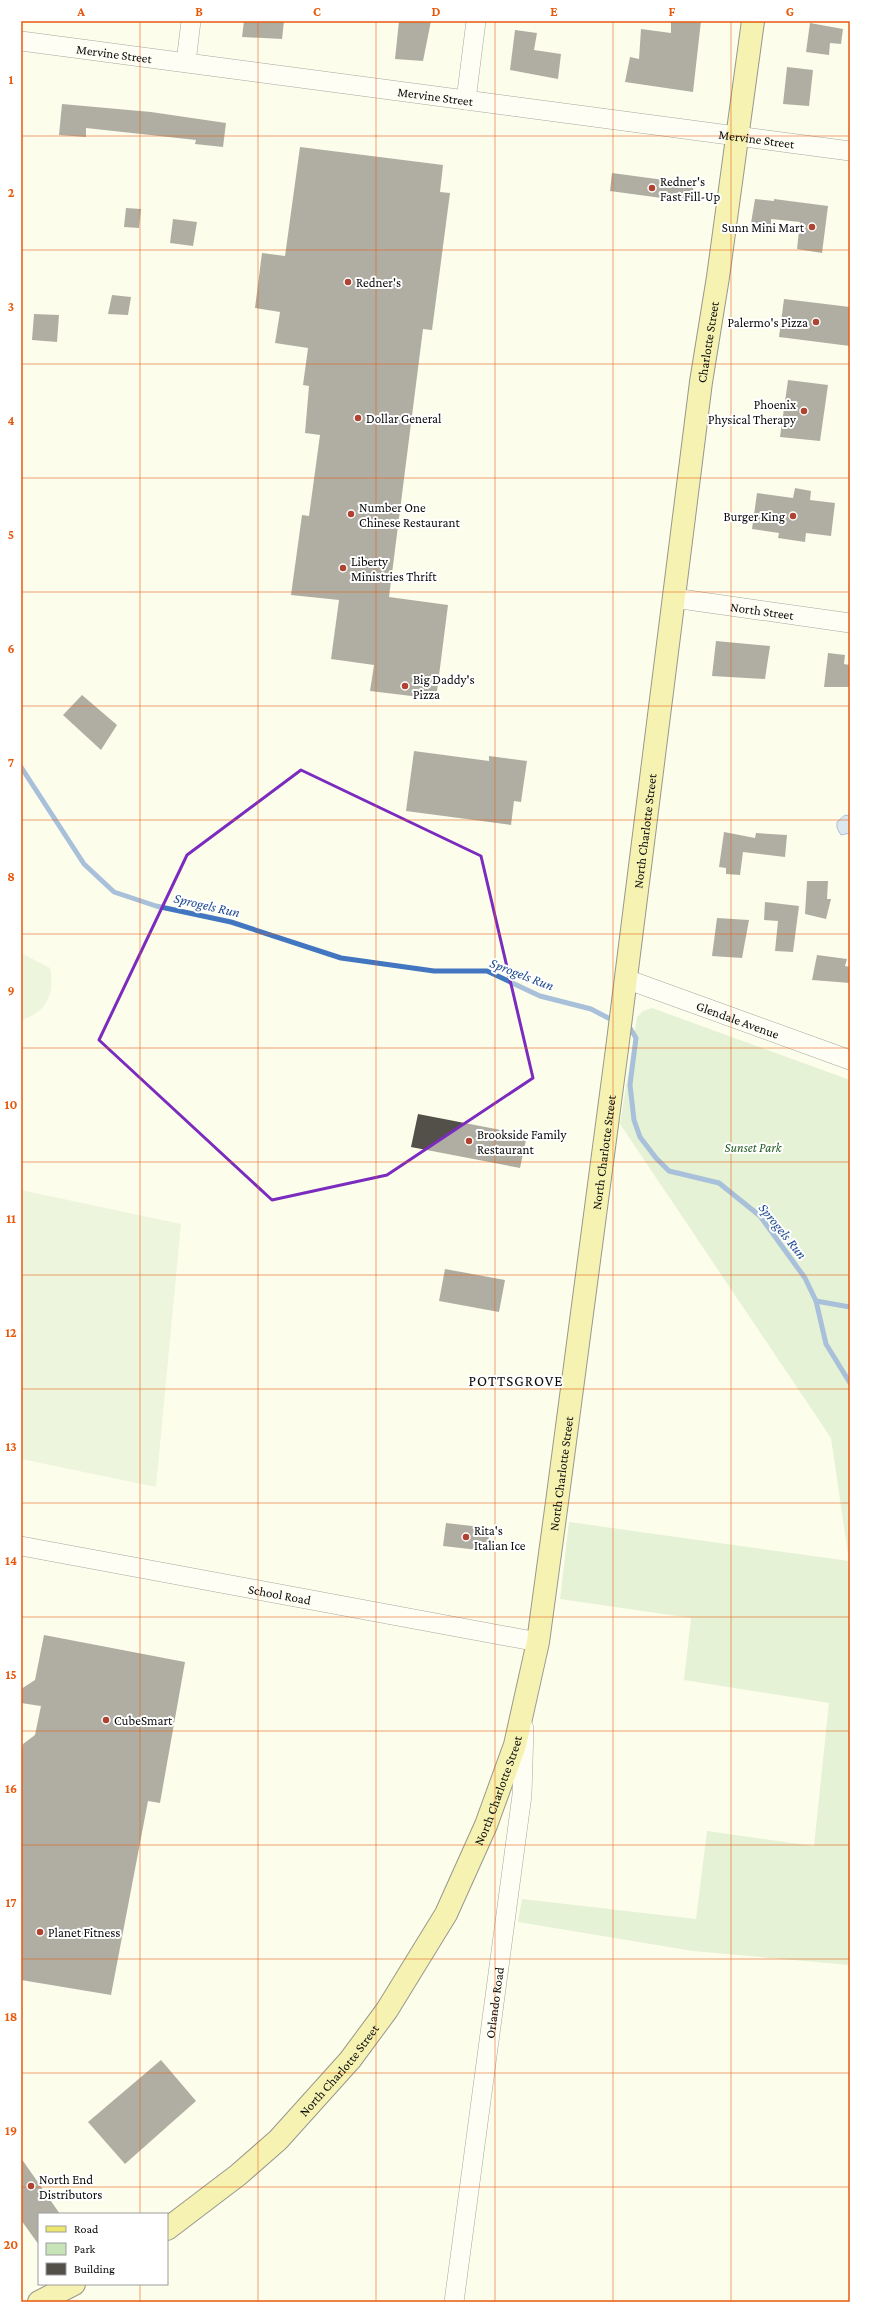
<svg xmlns="http://www.w3.org/2000/svg" width="871" height="2323" viewBox="0 0 871 2323" font-family="'Crimson Pro',serif">
<style>
.green{fill:#c7e4b8}
.pitch{fill:#daecc9}
.water{fill:#b5cff0;stroke:#4276c1}
.lines{fill:none;stroke-linecap:round;stroke-linejoin:round}
.stream{stroke:#4276c1;stroke-width:5}
.building{fill:#534f49}
.minor-casing{stroke:#3e3e3e;stroke-width:20}
.major-casing{stroke:#1c1c1c;stroke-width:24}
.minor{stroke:#fff;stroke-width:19}
.major{stroke:#ede66c;stroke-width:22}
.marked{fill:none;stroke:#7b2cbf;stroke-width:3;stroke-linejoin:round}
.grid{fill:none;stroke:#e8590c;stroke-width:1;stroke-opacity:0.55}
.poi-dot{fill:#af4230;stroke:#fff;stroke-width:1.5}
.labels{text-anchor:middle;dominant-baseline:central;stroke-width:4;stroke-linejoin:round;paint-order:stroke}
.street-label{font-size:13px;fill:#0b0b0b;stroke:#fff}
.poi-label{font-size:13px;fill:#0b0b0b;stroke:#fff;text-anchor:start}
.park-label{font-size:13px;font-style:italic;fill:#235d22;stroke:#fff}
.water-label{font-size:14px;font-style:italic;fill:#204b92;stroke:#fff}
.quarter-label{font-size:15px;letter-spacing:1px;fill:#0b0b0b;stroke:#fff}
.neatline{fill:none;stroke:#e8590c;stroke-width:1.5}
.grid-label{font-size:13px;text-anchor:middle;font-weight:bold;fill:#e8590c}
</style>
<rect width="100%" height="100%" fill="#fdfdec"/>
<!-- green -->
<polygon class="green" points="652,1008 850,1080 850,1965 693,1951 518,1922 522,1899 696,1919 707,1831 814,1846 829,1703 684,1680 691,1618 560,1599 569,1522 849,1561 831,1438 620,1124 637,1017 643,1011"/>
<!-- pitch -->
<g class="pitch">
<path d="M21,953L50,968C55,994 47,1012 21,1020Z"/>
<polygon points="21,1190 181,1224 156,1487 21,1459"/>
</g>
<!-- water -->
<polygon class="water" points="845,815 850,816 850,833 841,835 837,828 837,822"/>
<g class="lines">
<!-- stream -->
<g class="stream">
<polyline points="21,767 84,864 114,892 156,906 231,922 341,958 434,971 487,971 540,996 591,1009 614,1021"/>
<polyline points="625,1026 630,1028 636,1038 630,1085 634,1120 640,1137 656,1158 669,1171 719,1183 760,1216 805,1278 816,1301 826,1344 850,1383"/>
<polyline points="816,1301 850,1307"/>
</g>
</g>
<!-- building -->
<g class="building">
<polygon points="244,21 284,21 282,39 242,37"/>
<polygon points="399,21 431,21 423,61 395,59"/>
<polygon points="671,21 701,21 693,92 625,82 630,57 639,59 641,29 671,33"/>
<polygon points="810,23 843,29 841,44 830,43 829,55 806,52"/>
<polygon points="515,30 537,33 534,50 561,54 558,79 510,70"/>
<polygon points="787,67 813,70 809,106 783,104"/>
<polygon points="62,104 151,112 226,123 223,147 195,144 196,140 86,128 86,137 59,135"/>
<polygon points="300,147 443,165 440,192 450,193 432,330 423,329 389,597 448,605 436,699 370,691 374,665 331,659 339,600 291,595 302,515 309,516 320,435 305,433 309,386 303,385 308,348 275,343 280,312 255,308 262,253 285,256"/>
<polygon points="612,173 694,184 691,202 610,191"/>
<polygon points="755,199 774,201 774,199 828,206 822,253 797,249 800,222 771,219 771,225 751,223"/>
<polygon points="126,208 141,209 139,228 124,227"/>
<polygon points="173,219 197,222 193,246 170,243"/>
<polygon points="112,295 131,297 128,315 108,314"/>
<polygon points="784,299 850,307 850,346 779,337"/>
<polygon points="34,314 59,315 57,342 32,340"/>
<polygon points="788,380 828,385 820,441 780,437"/>
<polygon points="795,488 811,491 810,500 835,503 831,536 806,533 805,542 778,538 779,533 752,529 757,493 793,498"/>
<polygon points="716,641 770,646 765,679 712,676"/>
<polygon points="828,653 845,655 844,664 850,665 850,687 824,687"/>
<polygon points="82,695 117,725 101,750 63,715"/>
<polygon points="414,751 489,761 489,756 527,761 521,802 514,801 511,825 406,811"/>
<polygon points="724,832 755,838 756,833 787,835 785,857 743,852 740,875 726,874 726,868 719,867"/>
<polygon points="807,881 828,881 827,899 831,899 826,919 805,914"/>
<polygon points="765,902 799,906 793,952 775,951 778,921 764,920"/>
<polygon points="717,918 749,920 742,958 712,956"/>
<polygon points="817,955 847,959 845,966 850,967 850,983 812,980"/>
<polygon points="418,1114 527,1135 520,1168 411,1147"/>
<polygon points="445,1269 505,1280 499,1312 439,1301"/>
<polygon points="446,1523 490,1528 487,1551 443,1546"/>
<polygon points="44,1635 185,1662 160,1803 148,1801 111,1995 21,1980 21,1753 23,1744 35,1735 41,1706 21,1703 21,1689 35,1680"/>
<polygon points="161,2060 196,2101 125,2164 88,2122"/>
<polygon points="21,2158 60,2214 39,2214 39,2245 21,2220"/>
</g>
<g class="lines">
<!-- minor casing -->
<g class="minor-casing">
<g id="minor">
<path id="s1" d="M21,41L850,151"/>
<polyline points="186,62 191,21"/>
<polyline points="466,100 476,21"/>
<path id="s2" d="M674,598L850,623"/>
<path id="s3" d="M626,979L850,1060"/>
<path id="s4" d="M21,1546L538,1642"/>
<path id="s5" d="M454,2302L522,1795L524,1728"/>
</g>
</g>
<!-- major casing -->
<g class="major-casing">
<g id="major">
<path id="s6" d="M167,2229L238,2175L278,2140L350,2060L387,2010L446,1914L486,1825L515,1745L538,1642L557,1502L617,1049L701,382L718,277L753,21"/>
<polyline points="39,2302 74,2284"/>
</g>
</g>
<!-- minor -->
<use href="#minor" class="minor"/>
<!-- major -->
<use href="#major" class="major"/>
</g>
<!-- marked area -->
<path d="M0 0H871V2323H0ZM301,770L481,856L533,1078L387,1175L272,1200L99,1040L187,855Z" fill="#fdfdec" fill-opacity=".55" fill-rule="evenodd"/>
<path class="marked" d="M301,770L481,856L533,1078L387,1175L272,1200L99,1040L187,855Z"/>
<!-- grid -->
<path class="grid" d="M140,21V2214M258,21V2302M376,21V2302M495,21V2302M613,21V2302M731,21V2302M21,136H850M21,250H850M21,364H850M21,478H850M21,592H850M21,706H850M21,820H850M21,934H850M21,1048H850M21,1162H850M21,1275H850M21,1389H850M21,1503H850M21,1617H850M21,1731H850M21,1845H850M21,1959H850M21,2073H850M21,2187H850M140,2284V2302"/>
<!-- markers -->
<g class="poi-dot">
<circle cx="652" cy="188" r="4"/>
<circle cx="812" cy="227" r="4"/>
<circle cx="348" cy="282" r="4"/>
<circle cx="816" cy="322" r="4"/>
<circle cx="804" cy="411" r="4"/>
<circle cx="358" cy="418" r="4"/>
<circle cx="351" cy="514" r="4"/>
<circle cx="793" cy="516" r="4"/>
<circle cx="343" cy="568" r="4"/>
<circle cx="405" cy="686" r="4"/>
<circle cx="469" cy="1141" r="4"/>
<circle cx="466" cy="1537" r="4"/>
<circle cx="106" cy="1720" r="4"/>
<circle cx="40" cy="1932" r="4"/>
<circle cx="31" cy="2186" r="4"/>
</g>
<g class="labels">
<!-- street labels -->
<g class="street-label">
<text stroke="none"><textPath href="#s1" startOffset="94">Mervine Street</textPath></text>
<text stroke="none"><textPath href="#s1" startOffset="418">Mervine Street</textPath></text>
<text stroke="none"><textPath href="#s1" startOffset="742">Mervine Street</textPath></text>
<text stroke="none"><textPath href="#s6" startOffset="2024">Charlotte Street</textPath></text>
<text stroke="none"><textPath href="#s2" startOffset="89">North Street</textPath></text>
<text stroke="none"><textPath href="#s6" startOffset="1531">North Charlotte Street</textPath></text>
<text stroke="none"><textPath href="#s3" startOffset="119">Glendale Avenue</textPath></text>
<text stroke="none"><textPath href="#s6" startOffset="1207">North Charlotte Street</textPath></text>
<text stroke="none"><textPath href="#s6" startOffset="883">North Charlotte Street</textPath></text>
<text stroke="none"><textPath href="#s4" startOffset="263">School Road</textPath></text>
<text stroke="none"><textPath href="#s6" startOffset="559">North Charlotte Street</textPath></text>
<text stroke="none"><textPath href="#s5" startOffset="302">Orlando Road</textPath></text>
<text stroke="none"><textPath href="#s6" startOffset="235">North Charlotte Street</textPath></text>
</g>
<!-- poi labels -->
<g class="poi-label">
<text x="660" y="181">Redner's<tspan x="660" dy="15">Fast Fill-Up</tspan></text>
<text x="804" y="227" text-anchor="end">Sunn Mini Mart</text>
<text x="356" y="282">Redner's</text>
<text x="808" y="322" text-anchor="end">Palermo's Pizza</text>
<text x="796" y="404" text-anchor="end">Phoenix<tspan x="796" dy="15">Physical Therapy</tspan></text>
<text x="366" y="418">Dollar General</text>
<text x="359" y="507">Number One<tspan x="359" dy="15">Chinese Restaurant</tspan></text>
<text x="785" y="516" text-anchor="end">Burger King</text>
<text x="351" y="561">Liberty<tspan x="351" dy="15">Ministries Thrift</tspan></text>
<text x="413" y="679">Big Daddy's<tspan x="413" dy="15">Pizza</tspan></text>
<text x="477" y="1134">Brookside Family<tspan x="477" dy="15">Restaurant</tspan></text>
<text x="474" y="1530">Rita's<tspan x="474" dy="15">Italian Ice</tspan></text>
<text x="114" y="1720">CubeSmart</text>
<text x="48" y="1932">Planet Fitness</text>
<text x="39" y="2179">North End<tspan x="39" dy="15">Distributors</tspan></text>
</g>
<!-- park labels -->
<g class="park-label">
<text x="753" y="1147">Sunset Park</text>
</g>
<!-- water labels -->
<g class="water-label">
<text transform="translate(207 905) rotate(13)">Sprogels Run</text>
<text transform="translate(522 974) rotate(21)">Sprogels Run</text>
<text transform="translate(783 1231) rotate(51)">Sprogels Run</text>
</g>
<!-- quarter labels -->
<g class="quarter-label">
<text x="516" y="1381">POTTSGROVE</text>
</g>
</g>
<!-- border -->
<rect width="871" height="2323" fill="none" stroke="#ffffff" stroke-width="44"/>
<!-- legend -->
<rect x="38" y="2213" width="130" height="72" fill="#ffffff" stroke="#9d9d9d"/>
<rect x="46" y="2226" width="20" height="6" fill="#ede66c" stroke="#9d9d9d"/>
<text x="74" y="2233" font-size="12" fill="#0b0b0b">Road</text>
<rect x="46" y="2243" width="20" height="12" fill="#c7e4b8" stroke="#9d9d9d"/>
<text x="74" y="2253" font-size="12" fill="#0b0b0b">Park</text>
<rect x="46" y="2263" width="20" height="12" fill="#534f49" stroke="#9d9d9d"/>
<text x="74" y="2273" font-size="12" fill="#0b0b0b">Building</text>
<rect x="22" y="22" width="827" height="2279" class="neatline"/>
<g class="grid-label">
<text x="81" y="16">A</text>
<text x="199" y="16">B</text>
<text x="317" y="16">C</text>
<text x="436" y="16">D</text>
<text x="554" y="16">E</text>
<text x="672" y="16">F</text>
<text x="790" y="16">G</text>
<text x="11" y="84">1</text>
<text x="11" y="197">2</text>
<text x="11" y="311">3</text>
<text x="11" y="425">4</text>
<text x="11" y="539">5</text>
<text x="11" y="653">6</text>
<text x="11" y="767">7</text>
<text x="11" y="881">8</text>
<text x="11" y="995">9</text>
<text x="11" y="1109">10</text>
<text x="11" y="1223">11</text>
<text x="11" y="1337">12</text>
<text x="11" y="1451">13</text>
<text x="11" y="1565">14</text>
<text x="11" y="1679">15</text>
<text x="11" y="1793">16</text>
<text x="11" y="1907">17</text>
<text x="11" y="2021">18</text>
<text x="11" y="2135">19</text>
<text x="11" y="2249">20</text>
</g>
</svg>
